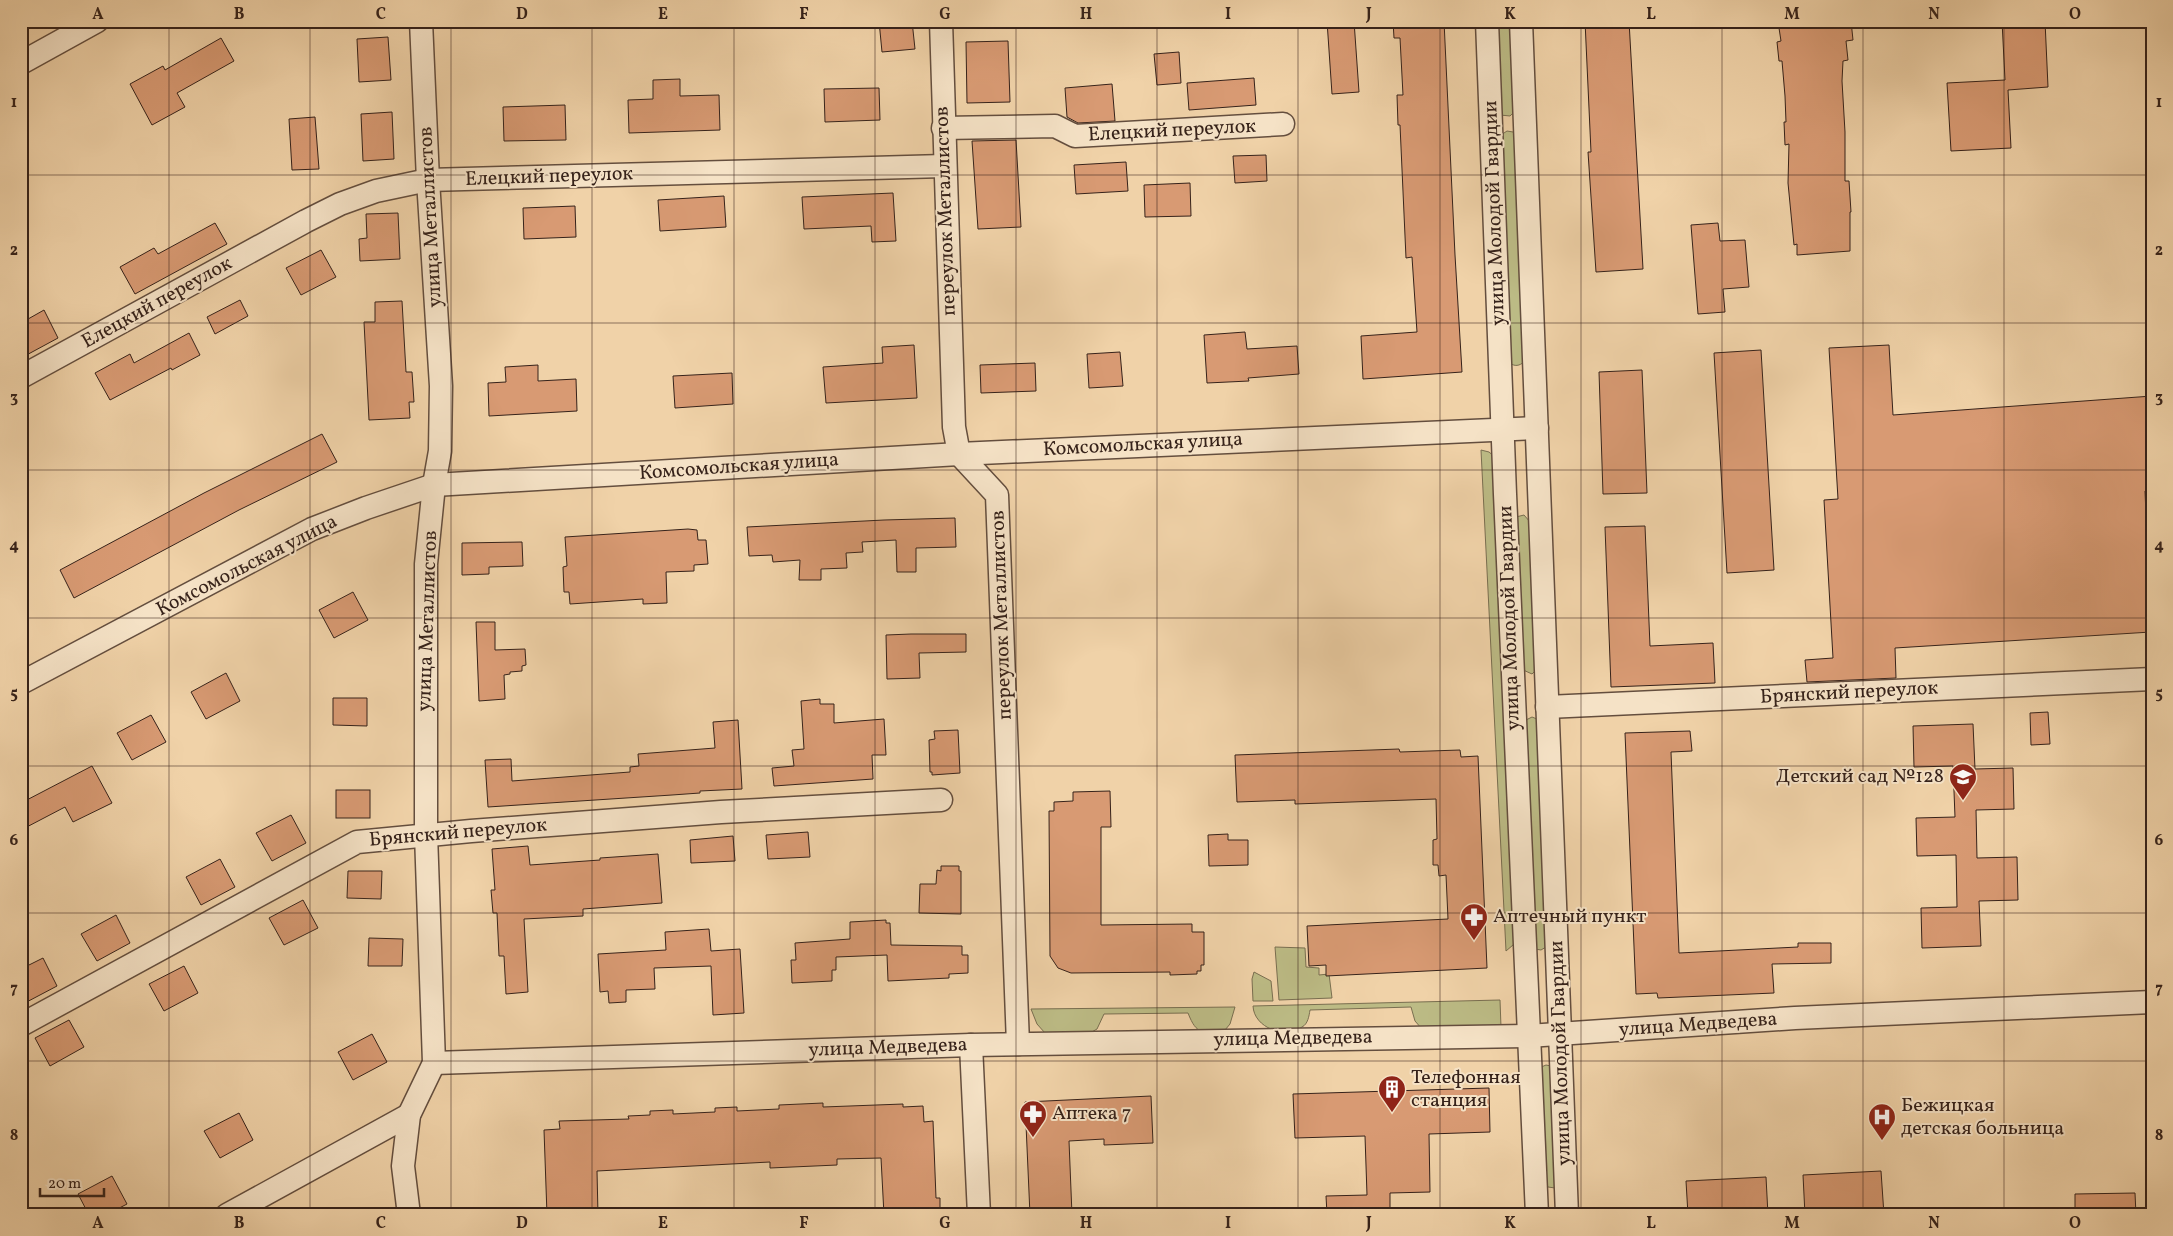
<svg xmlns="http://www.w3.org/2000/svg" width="2173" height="1236" viewBox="0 0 2173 1236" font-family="Vollkorn,serif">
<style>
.green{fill:#bcbb85;stroke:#796e50}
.building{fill:#d89a73;stroke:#36221a}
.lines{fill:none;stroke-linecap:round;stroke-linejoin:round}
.street-casing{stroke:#644e3e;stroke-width:25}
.street{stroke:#f5e2c6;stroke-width:22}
.grid{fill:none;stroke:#36221a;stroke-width:1;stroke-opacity:0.55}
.labels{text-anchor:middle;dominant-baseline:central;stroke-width:4;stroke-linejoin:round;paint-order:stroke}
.street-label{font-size:20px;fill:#36221a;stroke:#f5e2c6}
.poi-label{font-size:20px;fill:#36221a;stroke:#f5e2c6;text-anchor:start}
.neatline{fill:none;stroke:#36221a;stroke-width:2}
.grid-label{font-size:16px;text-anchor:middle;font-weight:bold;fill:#36221a}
</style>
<rect width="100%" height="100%" fill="#f0d2a8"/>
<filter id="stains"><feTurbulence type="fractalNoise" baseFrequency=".004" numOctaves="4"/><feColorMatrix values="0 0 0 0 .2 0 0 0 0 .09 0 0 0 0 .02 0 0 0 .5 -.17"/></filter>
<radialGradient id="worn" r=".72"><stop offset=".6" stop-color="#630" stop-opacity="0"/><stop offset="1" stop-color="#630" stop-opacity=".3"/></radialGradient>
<!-- green -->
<g class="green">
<polygon points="1492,21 1513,21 1515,111 1510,116 1500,115"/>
<path d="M1507,131L1513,132L1517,136L1526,360C1521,365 1517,367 1511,364L1498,137Z"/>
<polygon points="1481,450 1489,452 1495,457 1520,939 1506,951"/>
<polygon points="1524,515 1531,523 1537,669 1532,674 1521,669 1516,517"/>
<polygon points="1532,717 1537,719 1546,947 1541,950 1535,949 1526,720"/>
<polygon points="1275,947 1305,948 1306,967 1319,968 1319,975 1329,974 1332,998 1279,1000"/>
<polygon points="1254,972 1271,981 1273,1001 1253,1001 1252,979"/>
<path d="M1500,1000L1501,1027L1422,1029L1415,1021L1411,1007L1310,1010C1309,1016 1308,1024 1302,1027C1285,1039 1254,1028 1253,1006Z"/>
<path d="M1235,1007L1230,1024L1225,1030C1202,1032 1197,1036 1188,1013L1104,1014L1097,1029L1090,1033H1045L1037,1024L1031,1009Z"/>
<polygon points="1546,1065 1551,1066 1555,1188 1548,1187 1543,1181 1539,1068"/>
</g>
<!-- building -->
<g class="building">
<polygon points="879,21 912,21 915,49 882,52"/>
<polygon points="1327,21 1354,21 1359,92 1332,94"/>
<polygon points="1393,21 1444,21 1455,255 1462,372 1363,379 1361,336 1417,332 1412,257 1406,258 1400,125 1398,125 1397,95 1403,95 1400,38 1394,38"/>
<polygon points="1585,21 1629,21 1643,269 1596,272 1588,152 1591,152"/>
<polygon points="1785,21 1851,21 1853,40 1846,41 1848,60 1843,61 1842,81 1845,132 1845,181 1849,181 1851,212 1850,212 1850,251 1797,255 1797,244 1794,245 1788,183 1789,144 1785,145 1784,122 1786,122 1785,96 1782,61 1779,61 1777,42 1781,41 1779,28 1786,28"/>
<polygon points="2002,21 2045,21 2048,87 2008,90 2011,148 1951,151 1947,83 2005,80"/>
<polygon points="388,37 391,80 359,82 357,39"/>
<polygon points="221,38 234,61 177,93 185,107 152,125 130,84 163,66 165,70"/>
<polygon points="1008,41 1010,102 967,103 966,42"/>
<polygon points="1179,52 1181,83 1157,85 1154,54"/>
<polygon points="1254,78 1256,105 1189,110 1187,83"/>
<polygon points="680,79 680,96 719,95 720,130 629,133 628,100 653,99 653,80"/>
<polygon points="1112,84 1115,121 1078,123 1067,117 1065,88"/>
<polygon points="879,88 880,120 825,122 824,89"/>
<polygon points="565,105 566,140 504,141 503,107"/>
<polygon points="392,112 394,159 363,161 361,114"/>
<polygon points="315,117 319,169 292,170 289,119"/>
<polygon points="1016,140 1021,227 978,229 972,141"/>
<polygon points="1266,155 1267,181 1235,183 1233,156"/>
<polygon points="1126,162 1128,191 1076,194 1074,165"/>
<polygon points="1190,183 1191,216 1145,217 1144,185"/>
<polygon points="893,193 896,241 872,242 871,226 804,229 802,197"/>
<polygon points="724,196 726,227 660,231 658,200"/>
<polygon points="575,206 576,237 524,239 523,208"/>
<polygon points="398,213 400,259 360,261 359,239 367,238 366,214"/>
<polygon points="215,223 227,244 135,294 120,267 154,248 158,254"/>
<polygon points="1718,223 1720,241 1745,240 1749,287 1723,289 1725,312 1698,314 1691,225"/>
<polygon points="321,250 336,277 301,295 286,268"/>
<polygon points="240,300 248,316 215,334 207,317"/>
<polygon points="402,301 406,372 412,372 414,402 409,402 410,418 369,420 364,322 375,322 375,302"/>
<polygon points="44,310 58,338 21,358 21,323"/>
<polygon points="1245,332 1247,349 1297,346 1299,374 1248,378 1249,381 1207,383 1204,335"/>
<polygon points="189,333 200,355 172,370 171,368 110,400 95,373 130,354 134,363"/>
<polygon points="914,345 917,398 826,403 823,367 883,363 882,347"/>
<polygon points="1889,345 1893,415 2152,396 2152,491 2145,491 2151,632 1895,648 1896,678 1807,682 1805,660 1833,658 1824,500 1838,499 1829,348"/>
<polygon points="1761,350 1774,570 1727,573 1714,353"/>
<polygon points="1120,352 1123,386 1089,388 1087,354"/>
<polygon points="1035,363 1036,391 981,393 980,365"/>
<polygon points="538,365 538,381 576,379 577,411 489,416 488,383 506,382 505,367"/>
<polygon points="1642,370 1647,493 1603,494 1599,372"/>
<polygon points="732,373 733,404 675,408 673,376"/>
<polygon points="322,434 337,462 239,510 74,598 60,570 204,493"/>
<polygon points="955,518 956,547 916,548 916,572 897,572 896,540 862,542 863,552 846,553 847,568 821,569 821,580 799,580 800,560 773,562 772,555 749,556 747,527 884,520"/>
<polygon points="1645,526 1650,646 1713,643 1715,683 1611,687 1605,527"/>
<polygon points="688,529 697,530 698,540 706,540 708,564 694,565 694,571 666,572 667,603 643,604 643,599 570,604 569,592 564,592 563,567 567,566 565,537"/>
<polygon points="522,542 523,566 489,567 489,574 462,575 462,543"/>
<polygon points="353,592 368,620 334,638 319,610"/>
<polygon points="476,622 495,622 495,650 525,649 526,665 522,666 522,671 510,672 510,674 504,675 505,699 479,701"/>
<polygon points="911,634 966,634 966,652 919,653 920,678 887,679 886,635"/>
<polygon points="226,673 240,701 206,719 191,692"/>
<polygon points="333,698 367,698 367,726 333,725"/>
<polygon points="820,699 820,704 834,704 834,723 884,719 886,755 872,755 873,779 774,786 772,768 794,766 792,750 804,749 801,701"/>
<polygon points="2048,712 2050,744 2031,745 2030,713"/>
<polygon points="151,715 166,742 132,760 117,733"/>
<polygon points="738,720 742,789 700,791 700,793 672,795 488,807 485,760 511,759 512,781 630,772 630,767 639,766 638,754 715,748 713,722"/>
<polygon points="1973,724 1975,769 2013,768 2014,809 1976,810 1977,858 2017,857 2018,900 1979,901 1981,946 1922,948 1921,908 1957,907 1956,855 1917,856 1916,818 1955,817 1953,766 1914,767 1913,726"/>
<polygon points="958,730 960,773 932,775 932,772 930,772 929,740 935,739 934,731"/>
<polygon points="1690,731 1692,751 1671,752 1679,953 1798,947 1798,943 1831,943 1831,963 1772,964 1774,993 1658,998 1657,993 1636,994 1625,733"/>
<polygon points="1399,749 1400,752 1460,750 1461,757 1478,756 1487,968 1326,976 1326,965 1309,966 1307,926 1448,919 1446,875 1439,876 1438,865 1433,865 1433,840 1437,839 1436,799 1295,804 1295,800 1237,802 1235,755"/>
<polygon points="92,766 112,803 73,822 65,807 21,830 21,803"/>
<rect x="336" y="790" width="34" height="28"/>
<polygon points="1110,791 1111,827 1101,827 1101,925 1192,924 1192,932 1204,932 1204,965 1201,965 1201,971 1197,971 1197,974 1170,975 1170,972 1071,973 1058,968 1050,956 1049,811 1054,811 1054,802 1073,801 1073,792"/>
<polygon points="291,815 306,843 272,861 256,833"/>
<polygon points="808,832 810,857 768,859 766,835"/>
<polygon points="1228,834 1228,840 1248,840 1248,865 1209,866 1208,835"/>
<polygon points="733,836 735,861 691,863 690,840"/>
<polygon points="528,846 530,865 600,860 600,858 658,854 662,903 583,909 583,916 524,919 528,992 506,994 504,956 499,956 497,913 493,913 491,890 495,890 492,849"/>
<polygon points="220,859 235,887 201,905 186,877"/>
<polygon points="941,866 959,866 959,871 961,871 961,914 919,913 920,884 936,884 937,870 941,871"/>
<polygon points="348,871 382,871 381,899 347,898"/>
<polygon points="303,900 318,928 284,945 269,918"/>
<polygon points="116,915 130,943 97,961 81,934"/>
<polygon points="886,920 886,923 890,923 891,945 962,946 962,955 968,955 968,973 949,974 949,978 888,981 887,955 836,957 836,970 832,970 832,981 792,983 791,960 796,960 795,943 850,939 850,922"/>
<polygon points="709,929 711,951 740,949 744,1013 713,1015 711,966 654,968 655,989 626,990 626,1002 609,1003 608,991 600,992 598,954 666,950 665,932"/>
<polygon points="369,938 403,939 402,966 368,966"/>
<polygon points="43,958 57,986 21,1005 21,969"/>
<polygon points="184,966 198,993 164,1011 149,984"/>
<polygon points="69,1020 84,1047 50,1066 35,1038"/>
<polygon points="372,1034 387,1062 353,1080 338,1052"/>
<polygon points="1489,1088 1490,1132 1429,1134 1430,1192 1390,1193 1390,1215 1327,1214 1326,1196 1367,1195 1365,1136 1295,1138 1293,1094"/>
<polygon points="1151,1096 1153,1143 1104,1145 1104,1139 1069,1141 1072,1215 1030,1215 1025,1102"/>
<polygon points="823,1103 823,1107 903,1104 903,1107 923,1106 924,1122 933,1121 936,1198 940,1198 940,1215 884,1215 881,1158 837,1159 837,1165 770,1168 770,1162 597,1171 598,1215 547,1215 544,1130 560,1129 559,1121 629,1119 628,1116 650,1115 650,1111 673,1110 673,1114 715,1112 715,1108 737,1107 737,1111 779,1109 779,1105"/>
<polygon points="239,1113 253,1140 220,1158 204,1131"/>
<polygon points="1881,1171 1884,1215 1805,1215 1803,1175"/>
<polygon points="112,1176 127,1204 106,1215 89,1215 78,1194"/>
<polygon points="1766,1177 1768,1215 1688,1215 1686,1181"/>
<polygon points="2135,1193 2136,1215 2075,1215 2075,1194"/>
</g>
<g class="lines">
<!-- street casing -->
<g class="street-casing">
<g id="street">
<polyline points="941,21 954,427 959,454 997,495 1018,1044"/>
<polyline points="1487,21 1505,494 1537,1215"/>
<polyline points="1521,21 1567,1215"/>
<polyline points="21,63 97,21"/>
<polyline points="943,128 1055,126 1075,136 1283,124"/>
<polyline points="21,377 306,221 340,204 376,191 428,180 944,166"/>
<polyline points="21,683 312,529 366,508 434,485 959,454 1537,428"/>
<polyline points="1547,707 2152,679"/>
<polyline points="21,1025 357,842 471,831 721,812 941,800"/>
<polyline points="971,1045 979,1215"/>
<polyline points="434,1063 971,1045 1528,1036 1795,1018 2152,1002"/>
<polyline points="227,1215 409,1115"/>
<polyline points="409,1215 403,1166 409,1115 434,1063 426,834 426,564 434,485 440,451 441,386 428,180 421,21"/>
</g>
</g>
<!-- street -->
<use href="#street" class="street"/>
</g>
<!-- grid -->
<path class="grid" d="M169,21V1215M310,21V1215M451,21V1215M592,21V1215M734,21V1215M875,21V1215M1016,21V1215M1157,21V1215M1298,21V1215M1440,21V1215M1581,21V1215M1722,21V1215M1863,21V1215M2004,21V1215M21,175H2152M21,323H2152M21,470H2152M21,618H2152M21,766H2152M21,913H2152M21,1061H2152"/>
<!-- icons -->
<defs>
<g id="school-pin" transform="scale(1.4375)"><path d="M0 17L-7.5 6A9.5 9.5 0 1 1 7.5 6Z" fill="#8f2418" stroke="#f5e2c6"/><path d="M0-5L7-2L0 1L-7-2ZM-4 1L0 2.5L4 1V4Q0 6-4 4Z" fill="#fff"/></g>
<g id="pharmacy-pin" transform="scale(1.4375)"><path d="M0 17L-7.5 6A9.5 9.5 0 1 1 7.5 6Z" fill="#8f2418" stroke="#f5e2c6"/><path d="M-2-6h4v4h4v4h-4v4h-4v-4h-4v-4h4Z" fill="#fff"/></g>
<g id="building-pin" transform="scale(1.4375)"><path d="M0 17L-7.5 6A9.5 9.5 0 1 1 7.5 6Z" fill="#8f2418" stroke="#f5e2c6"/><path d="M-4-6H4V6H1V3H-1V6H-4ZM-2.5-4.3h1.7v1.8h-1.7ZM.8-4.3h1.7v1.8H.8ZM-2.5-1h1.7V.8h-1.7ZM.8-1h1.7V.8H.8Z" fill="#fff"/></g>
<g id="hospital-pin" transform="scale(1.4375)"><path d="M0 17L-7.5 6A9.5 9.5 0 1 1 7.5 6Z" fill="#8f2418" stroke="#f5e2c6"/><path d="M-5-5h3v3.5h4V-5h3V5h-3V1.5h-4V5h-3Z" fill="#fff"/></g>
</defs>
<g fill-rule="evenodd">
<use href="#school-pin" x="1963" y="777"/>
<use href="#pharmacy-pin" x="1474" y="917"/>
<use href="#building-pin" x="1392" y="1089"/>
<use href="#pharmacy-pin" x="1033" y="1114"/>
<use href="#hospital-pin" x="1882" y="1117"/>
</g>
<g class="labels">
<!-- street labels -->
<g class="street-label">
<text transform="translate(1172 131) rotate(-3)">Елецкий переулок</text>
<text transform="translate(549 177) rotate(-2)">Елецкий переулок</text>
<text transform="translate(946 211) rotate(-92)">переулок Металлистов</text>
<text transform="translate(1495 213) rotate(-92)">улица Молодой Гвардии</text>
<text transform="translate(431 217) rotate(-93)">улица Металлистов</text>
<text transform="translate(157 303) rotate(-29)">Елецкий переулок</text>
<text transform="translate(1143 445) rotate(-3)">Комсомольская улица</text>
<text transform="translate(739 467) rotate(-4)">Комсомольская улица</text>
<text transform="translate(247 566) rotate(-27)">Комсомольская улица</text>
<text transform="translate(1002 615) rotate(-92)">переулок Металлистов</text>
<text transform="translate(1510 618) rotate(-92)">улица Молодой Гвардии</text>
<text transform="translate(428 621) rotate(-88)">улица Металлистов</text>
<text transform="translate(1849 693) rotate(-3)">Брянский переулок</text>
<text transform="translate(458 833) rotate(-5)">Брянский переулок</text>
<text transform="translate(1698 1025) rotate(-4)">улица Медведева</text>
<text transform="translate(1293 1039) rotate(-1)">улица Медведева</text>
<text transform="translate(888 1048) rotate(-2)">улица Медведева</text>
<text transform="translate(1561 1053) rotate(-92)">улица Молодой Гвардии</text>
</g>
<!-- poi labels -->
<g class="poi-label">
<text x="1944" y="777" text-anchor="end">Детский сад №128</text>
<text x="1493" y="917">Аптечный пункт</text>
<text x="1411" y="1078">Телефонная<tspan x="1411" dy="23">станция</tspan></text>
<text x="1901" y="1106">Бежицкая<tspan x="1901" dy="23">детская больница</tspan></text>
<text x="1052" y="1114">Аптека 7</text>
</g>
</g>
<!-- margin -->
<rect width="2173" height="1236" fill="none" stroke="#f0d2a8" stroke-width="55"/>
<!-- scale -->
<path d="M40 1188v8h64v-8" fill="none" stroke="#36221a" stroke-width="2.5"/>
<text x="48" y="1188" font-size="15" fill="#36221a" stroke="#f5e2c6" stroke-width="4" paint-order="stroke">20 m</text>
<rect x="28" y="28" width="2118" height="1180" class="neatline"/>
<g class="grid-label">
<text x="98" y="19">A</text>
<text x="239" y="19">B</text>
<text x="381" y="19">C</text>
<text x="522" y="19">D</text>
<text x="663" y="19">E</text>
<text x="804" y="19">F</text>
<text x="945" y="19">G</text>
<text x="1086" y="19">H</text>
<text x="1228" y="19">I</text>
<text x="1369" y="19">J</text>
<text x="1510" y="19">K</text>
<text x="1651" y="19">L</text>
<text x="1792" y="19">M</text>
<text x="1934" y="19">N</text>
<text x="2075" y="19">O</text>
<text x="14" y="107">1</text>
<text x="2159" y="107">1</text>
<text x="14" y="255">2</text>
<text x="2159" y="255">2</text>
<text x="14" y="402">3</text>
<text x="2159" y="402">3</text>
<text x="14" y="550">4</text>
<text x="2159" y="550">4</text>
<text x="14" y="698">5</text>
<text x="2159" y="698">5</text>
<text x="14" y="845">6</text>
<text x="2159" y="845">6</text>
<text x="14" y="993">7</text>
<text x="2159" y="993">7</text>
<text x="14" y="1140">8</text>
<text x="2159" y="1140">8</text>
<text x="98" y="1228">A</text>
<text x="239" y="1228">B</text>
<text x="381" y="1228">C</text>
<text x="522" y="1228">D</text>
<text x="663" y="1228">E</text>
<text x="804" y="1228">F</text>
<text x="945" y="1228">G</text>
<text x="1086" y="1228">H</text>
<text x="1228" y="1228">I</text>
<text x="1369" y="1228">J</text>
<text x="1510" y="1228">K</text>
<text x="1651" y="1228">L</text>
<text x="1792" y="1228">M</text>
<text x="1934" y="1228">N</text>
<text x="2075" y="1228">O</text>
</g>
<rect width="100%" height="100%" filter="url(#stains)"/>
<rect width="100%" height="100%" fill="url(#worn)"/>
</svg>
